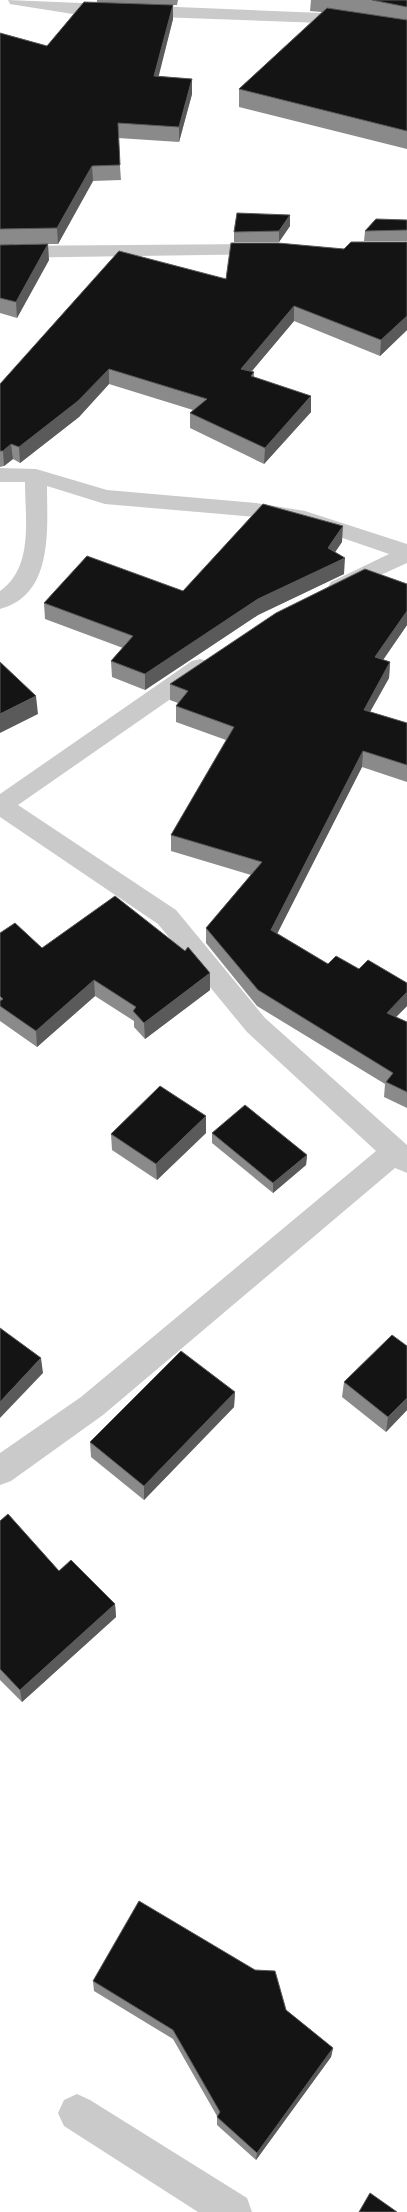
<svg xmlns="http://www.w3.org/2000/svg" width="407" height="2212" viewBox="0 0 407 2212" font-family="Jost,sans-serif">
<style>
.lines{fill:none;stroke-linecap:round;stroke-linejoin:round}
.minor{fill:#cacaca;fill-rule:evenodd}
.wall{fill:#8a8a8a}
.shaded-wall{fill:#5a5a5a}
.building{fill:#141414;stroke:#5a5a5a}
</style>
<rect width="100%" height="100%" fill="#fff"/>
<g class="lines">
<!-- minor -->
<g class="minor">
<polygon points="8,0 322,13 358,17 407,27 407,37 358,27 322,23 73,14 16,5 10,4"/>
<polygon points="268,244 275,246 278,250 275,254 0,258 0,246"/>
<path d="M0,468L36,469L107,490L256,503L305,511L407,544V563L339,594L331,592L328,587L331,582L389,554L302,524L256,517L105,504L47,486C47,529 54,595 0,609V591C34,567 25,519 25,482H0Z"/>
<polygon points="200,659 208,661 212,667 208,673 18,805 176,910 265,1018 407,1145 407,1173 395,1168 103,1415 11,1481 0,1485 0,1453 81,1397 376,1151 247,1032 158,924 0,817 0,794 192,661"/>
<polygon points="77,2094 90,2100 247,2198 252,2212 198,2212 64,2126 58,2113 64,2100"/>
</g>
</g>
<!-- wall -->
<g class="wall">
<polygon points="97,0 178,0 177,5 173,5 173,19 158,76 192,79 192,94 179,142 118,138 121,180 93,181 58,244 13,244 49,260 17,318 0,313 0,33 47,46 97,2"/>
<polygon points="311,0 407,0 407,149 239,107 239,89 322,12 310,11"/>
<polygon points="290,215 290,226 279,242 234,242 234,232"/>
<polygon points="407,220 407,241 364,241 365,231"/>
<polygon points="407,242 407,330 380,356 294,321 251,372 254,372 254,377 311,412 264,464 190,428 190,413 193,410 109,384 79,417 20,463 13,459 4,466 0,467 0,384 226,279 344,249"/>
<polygon points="342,542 335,552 344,574 258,615 145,690 112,677 111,661 123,648 45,619 44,603 183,591"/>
<polygon points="407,584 407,625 383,660 390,662 389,678 370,712 407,723 407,782 362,767 277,933 328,964 359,969 407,983 407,1006 396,1017 407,1022 407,1108 384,1097 385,1084 257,1006 206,943 206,928 251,875 171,851 171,835 226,740 176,722 176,706 178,703 170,700 170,684"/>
<polygon points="0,933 42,948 210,990 145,1039 134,1027 134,1021 95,996 37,1047 0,1021"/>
<polygon points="206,1116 206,1133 157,1180 112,1150 111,1134"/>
<polygon points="212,1133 307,1155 306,1165 273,1193 212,1143"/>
<polygon points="407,1346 407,1410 386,1432 342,1397 344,1382"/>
<polygon points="235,1392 234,1407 144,1500 91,1457 90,1442"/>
<polygon points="0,1521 59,1571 115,1604 116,1617 22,1702 0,1680"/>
<polygon points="93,1981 286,2010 333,2048 331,2057 256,2160 217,2125 217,2116 173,2039 94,1991"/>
</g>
<!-- shaded-wall -->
<g class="shaded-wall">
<polygon points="173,5 173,19 155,91 154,76"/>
<polygon points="192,79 192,94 179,142 179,127"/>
<polygon points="92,166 93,181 58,244 57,228"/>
<polygon points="290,215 290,226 279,242 279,231"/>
<polygon points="48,244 49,260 17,318 16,302"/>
<polygon points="294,306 294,321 241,384 241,369"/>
<polygon points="407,316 407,330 380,356 381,340"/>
<polygon points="109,369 109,384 79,417 20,463 19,447"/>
<polygon points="311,396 311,412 264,464 265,448"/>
<polygon points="11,444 13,459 4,466 3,451"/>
<polygon points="343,526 342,542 327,564 328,548"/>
<polygon points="345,558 344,574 258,615 145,690 145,674 258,599"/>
<polygon points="407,611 407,625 374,673 375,657"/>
<polygon points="390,662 389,678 362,726 364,710"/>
<polygon points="36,696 38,714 0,733 0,714"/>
<polygon points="363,751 362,767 271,946 271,930"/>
<polygon points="210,973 210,990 145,1039 144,1023"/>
<polygon points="94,980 95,996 37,1047 36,1031"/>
<polygon points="407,992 407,1006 385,1028 387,1013"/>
<polygon points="206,1116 206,1133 157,1180 156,1164"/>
<polygon points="307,1155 306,1165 273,1193 273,1183"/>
<polygon points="41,1358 43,1373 0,1418 0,1402"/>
<polygon points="235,1392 234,1407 144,1500 144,1486"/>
<polygon points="407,1398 407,1410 386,1432 388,1417"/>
<polygon points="115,1604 116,1617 22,1702 20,1690"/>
<polygon points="333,2048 331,2057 256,2160 257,2153"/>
</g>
<!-- building -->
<g class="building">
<polygon points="372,0 407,0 407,7"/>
<polygon points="84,2 173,5 154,76 192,79 179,127 118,123 120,165 92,166 57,228 0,229 0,33 47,46"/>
<polygon points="327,8 407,20 407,131 239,89"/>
<polygon points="237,213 290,215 279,231 234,232"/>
<polygon points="376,219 407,220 407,230 365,231"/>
<polygon points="351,242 407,242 407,316 381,340 294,306 241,369 254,372 251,376 311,396 265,448 190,413 207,399 109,369 78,401 19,447 11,444 3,451 0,451 0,384 119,251 226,279 231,243 278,243 344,249"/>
<polygon points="48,244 16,302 0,298 0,245"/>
<polygon points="263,504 343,526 328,548 345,558 258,599 145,674 111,661 133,636 44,603 87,556 183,591"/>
<polygon points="365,569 407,584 407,611 375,657 390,662 364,710 407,723 407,765 363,751 271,930 328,964 336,956 359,969 368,960 407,983 407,992 387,1013 407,1022 407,1092 386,1082 393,1073 258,990 206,928 262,862 171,835 234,727 176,706 188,691 170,684 276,613"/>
<polygon points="0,662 36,696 0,714"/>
<polygon points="115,896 185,951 188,947 210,973 144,1023 133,1011 136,1007 94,980 36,1031 0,1006 0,1001 3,999 0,996 0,933 15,923 42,948"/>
<polygon points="160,1086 206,1116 156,1164 111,1134"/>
<polygon points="245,1105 307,1155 273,1183 212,1133"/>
<polygon points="0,1328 41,1358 0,1402"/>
<polygon points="392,1335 407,1346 407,1398 388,1417 344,1382"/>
<polygon points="181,1351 235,1392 144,1486 90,1442"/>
<polygon points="8,1514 59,1571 71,1560 115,1604 20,1690 0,1669 0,1521"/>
<polygon points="139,1901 255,1970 275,1971 286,2010 333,2048 257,2153 217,2117 220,2112 173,2030 93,1981"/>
<polygon points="370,2193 397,2212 359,2212"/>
</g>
</svg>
